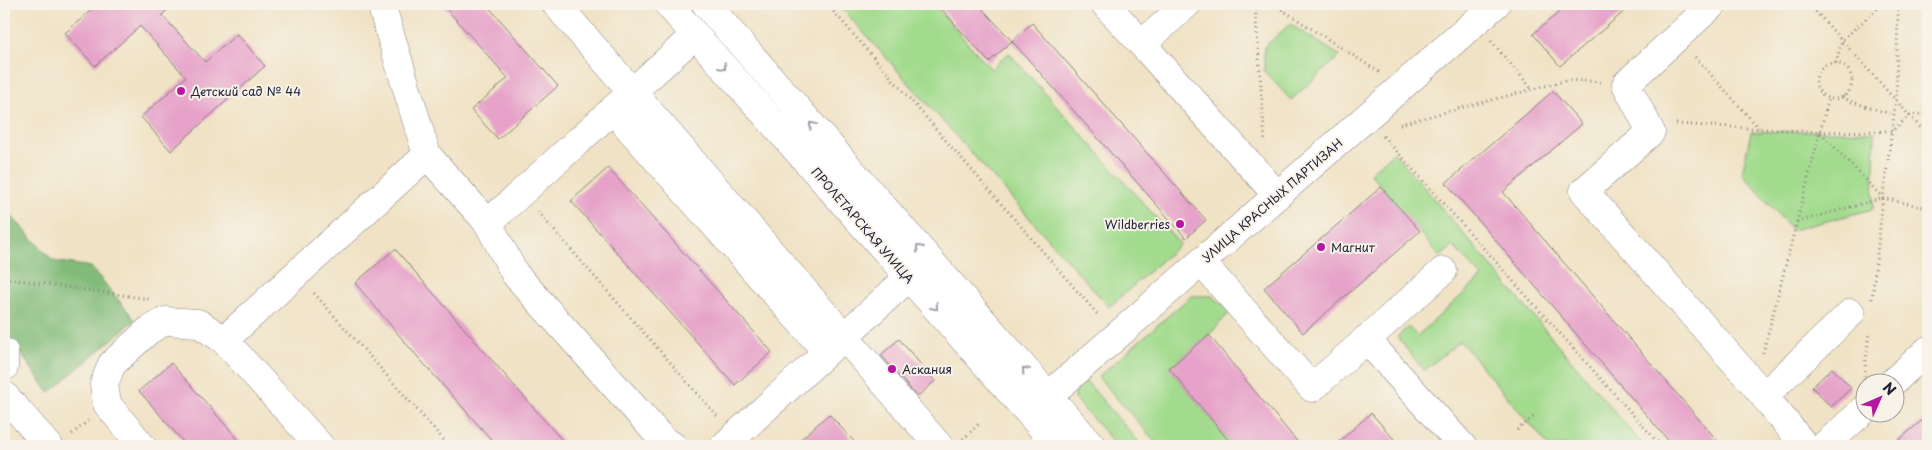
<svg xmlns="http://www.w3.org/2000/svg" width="1932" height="450" viewBox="0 0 1932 450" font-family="'Playpen Sans',sans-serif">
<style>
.green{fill:#a3db8e;stroke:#627e64}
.forest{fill:#82bb79;stroke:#526e5a}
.building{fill:#e6a2c9}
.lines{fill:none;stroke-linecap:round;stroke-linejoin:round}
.minor-casing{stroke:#898280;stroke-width:29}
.major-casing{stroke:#898280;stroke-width:29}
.path{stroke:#898280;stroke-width:3;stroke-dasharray:1 4;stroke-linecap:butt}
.minor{stroke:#fff;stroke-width:28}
.major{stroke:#fff;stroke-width:28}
.oneway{stroke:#9c9ca7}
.poi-dot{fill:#b5179e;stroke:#f7f3e8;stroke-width:2}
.labels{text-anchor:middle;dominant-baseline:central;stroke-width:4;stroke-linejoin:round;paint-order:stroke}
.poi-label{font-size:12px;fill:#22223b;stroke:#f7f3e8;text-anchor:start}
.street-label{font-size:12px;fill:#22223b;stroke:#f7f3e8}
</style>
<rect width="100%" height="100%" fill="#f7f3e8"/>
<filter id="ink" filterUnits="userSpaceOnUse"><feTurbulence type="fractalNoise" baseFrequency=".02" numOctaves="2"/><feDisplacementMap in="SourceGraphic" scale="10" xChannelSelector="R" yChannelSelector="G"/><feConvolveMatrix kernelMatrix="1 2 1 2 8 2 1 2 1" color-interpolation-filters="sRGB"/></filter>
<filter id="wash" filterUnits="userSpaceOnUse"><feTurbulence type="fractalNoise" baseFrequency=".0096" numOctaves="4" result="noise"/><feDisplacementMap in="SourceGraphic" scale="20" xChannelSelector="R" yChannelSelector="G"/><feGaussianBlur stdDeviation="1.12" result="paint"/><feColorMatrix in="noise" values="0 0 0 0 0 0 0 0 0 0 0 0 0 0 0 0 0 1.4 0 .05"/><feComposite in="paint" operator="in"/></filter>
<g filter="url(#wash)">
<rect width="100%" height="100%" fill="#f0e2c4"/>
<!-- green -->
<g class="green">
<polygon points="838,4 933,4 991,69 1009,53 1180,244 1109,307"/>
<polygon points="1290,24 1340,56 1291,100 1264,71 1264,47"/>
<polygon points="1831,131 1875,132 1873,209 1792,230 1742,173 1751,132"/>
<polygon points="1394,152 1644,446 1549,446 1460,341 1424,371 1397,337 1408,327 1417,336 1482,277 1453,246 1440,257 1370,173"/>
<polygon points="1191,296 1212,296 1231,311 1209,335 1169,368 1233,446 1159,446 1098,377"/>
<polygon points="1086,381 1142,446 1117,446 1075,399 1075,393"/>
</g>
<!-- forest -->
<polygon class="forest" points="4,208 53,261 91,267 135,320 49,393 4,330"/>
<g id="blocks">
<!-- building -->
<g class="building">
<polygon points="98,4 174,4 162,15 205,62 237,34 265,66 171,151 141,117 186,77 140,26 95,66 65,33"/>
<polygon points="442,4 486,4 558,86 498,139 471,110 508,78"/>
<polygon points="937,4 978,4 1012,41 989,62"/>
<polygon points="1569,4 1633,4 1560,66 1533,34"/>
<polygon points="1032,23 1206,220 1186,238 1012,41"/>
<polygon points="1553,91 1582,124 1503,192 1722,446 1673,446 1446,183"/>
<polygon points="608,168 772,352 735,385 571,201"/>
<polygon points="1381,187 1420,231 1303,333 1264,288"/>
<polygon points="395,249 435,295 567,446 497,446 409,347 355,283"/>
<polygon points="1209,335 1252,388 1301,446 1233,446 1169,368"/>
<polygon points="899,339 935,381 917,397 881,355"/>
<polygon points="171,363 207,404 244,446 187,446 139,391"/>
<polygon points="1832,368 1851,388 1831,407 1812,387"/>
<polygon points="1371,413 1400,446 1334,446"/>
<polygon points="829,414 858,446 793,446"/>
<polygon points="1928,415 1928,446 1892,446"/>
</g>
</g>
</g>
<g filter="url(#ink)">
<use href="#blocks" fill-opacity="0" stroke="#898280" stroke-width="1"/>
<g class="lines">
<!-- minor casing -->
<g class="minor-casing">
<g id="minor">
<polyline points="381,4 427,155 488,223 515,274 663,440 673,446"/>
<polyline points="556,4 939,446"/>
<polyline points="1105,4 1142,44"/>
<polyline points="1187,4 1142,44 1277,195"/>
<polyline points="1713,4 1626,84 1651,132 1584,191 1755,385 1805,446"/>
<polyline points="613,110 827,352"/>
<polyline points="488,223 695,35"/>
<polyline points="1201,262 1312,388 1443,271"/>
<polyline points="1366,339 1462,446"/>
<polyline points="224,340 427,155"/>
<polyline points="4,352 4,367"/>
<polyline points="1893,382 1928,350"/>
<polyline points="4,395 49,446"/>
<polyline points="1048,396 1496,4"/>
<polyline points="1764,396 1851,313"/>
<polyline points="142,446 107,404 104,384 112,364 148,331 165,321 198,323 224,340 320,446"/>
<polyline points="724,446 909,277"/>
<polyline points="1824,446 1864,410"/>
</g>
</g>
<!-- major casing -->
<g class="major-casing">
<g id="major">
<polyline points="668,4 1058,446"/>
<polyline points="706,4 1092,446"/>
</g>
</g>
<!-- path -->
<g class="path">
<polyline points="827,4 1099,316"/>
<polyline points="1255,4 1265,142"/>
<polyline points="1273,4 1379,72"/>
<polyline points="1809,4 1928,136"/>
<polyline points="1491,41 1532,89"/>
<polyline points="1695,57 1759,128"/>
<polyline points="1836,63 1842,40 1883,4"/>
<circle cx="1834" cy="81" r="18"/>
<polyline points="1843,96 1849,101 1894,115"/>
<polyline points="1400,124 1568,80 1601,82"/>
<polyline points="1676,124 1820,132 1883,198 1928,208"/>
<polyline points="1820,132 1892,131 1910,115 1928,113"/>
<polyline points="1383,136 1661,446"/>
<polyline points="538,212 717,416"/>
<polyline points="1797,222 1883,198"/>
<polyline points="4,278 149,299"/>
<polyline points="314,293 449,446"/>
<polyline points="1872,299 1883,198 1896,99 1898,4"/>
<polyline points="1763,353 1829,97"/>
<polyline points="1863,386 1869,332"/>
<polyline points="1517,430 1536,415"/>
<polyline points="72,434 88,421"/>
<polyline points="963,439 980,423"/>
</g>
<!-- minor -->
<use href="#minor" class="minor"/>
<!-- major -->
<use href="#major" class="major"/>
</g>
<!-- one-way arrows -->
<defs><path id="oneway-chevron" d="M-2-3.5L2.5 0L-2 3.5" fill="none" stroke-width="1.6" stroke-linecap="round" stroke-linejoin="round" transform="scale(1.25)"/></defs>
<g class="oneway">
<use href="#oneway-chevron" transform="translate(723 67) rotate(49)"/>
<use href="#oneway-chevron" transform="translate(812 125) rotate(-131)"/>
<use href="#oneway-chevron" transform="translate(919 248) rotate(-131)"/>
<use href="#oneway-chevron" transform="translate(935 307) rotate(49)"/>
<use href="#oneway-chevron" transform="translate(1025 370) rotate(-131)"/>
</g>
</g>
<!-- markers -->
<g class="poi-dot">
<circle cx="181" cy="91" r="5"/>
<circle cx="1180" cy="224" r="5"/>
<circle cx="1321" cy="247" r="5"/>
<circle cx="892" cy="369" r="5"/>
</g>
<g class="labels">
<!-- poi labels -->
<g class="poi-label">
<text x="191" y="91">Детский сад № 44</text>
<text x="1170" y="224" text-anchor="end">Wildberries</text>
<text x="1331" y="247">Магнит</text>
<text x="902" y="369">Аскания</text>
</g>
<!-- street labels -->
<g class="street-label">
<text transform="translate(1272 200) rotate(-41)">УЛИЦА КРАСНЫХ ПАРТИЗАН</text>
<text transform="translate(863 225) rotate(49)">ПРОЛЕТАРСКАЯ УЛИЦА</text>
</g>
</g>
<!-- margin -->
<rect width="1932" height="450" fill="none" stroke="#f7f3e8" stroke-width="20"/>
<!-- north arrow -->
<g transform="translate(1880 398) rotate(45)"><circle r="24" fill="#f7f3e8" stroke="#a29fa3"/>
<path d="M0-4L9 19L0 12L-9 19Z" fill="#b5179e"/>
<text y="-8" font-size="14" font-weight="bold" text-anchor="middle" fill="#22223b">N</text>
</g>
</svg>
